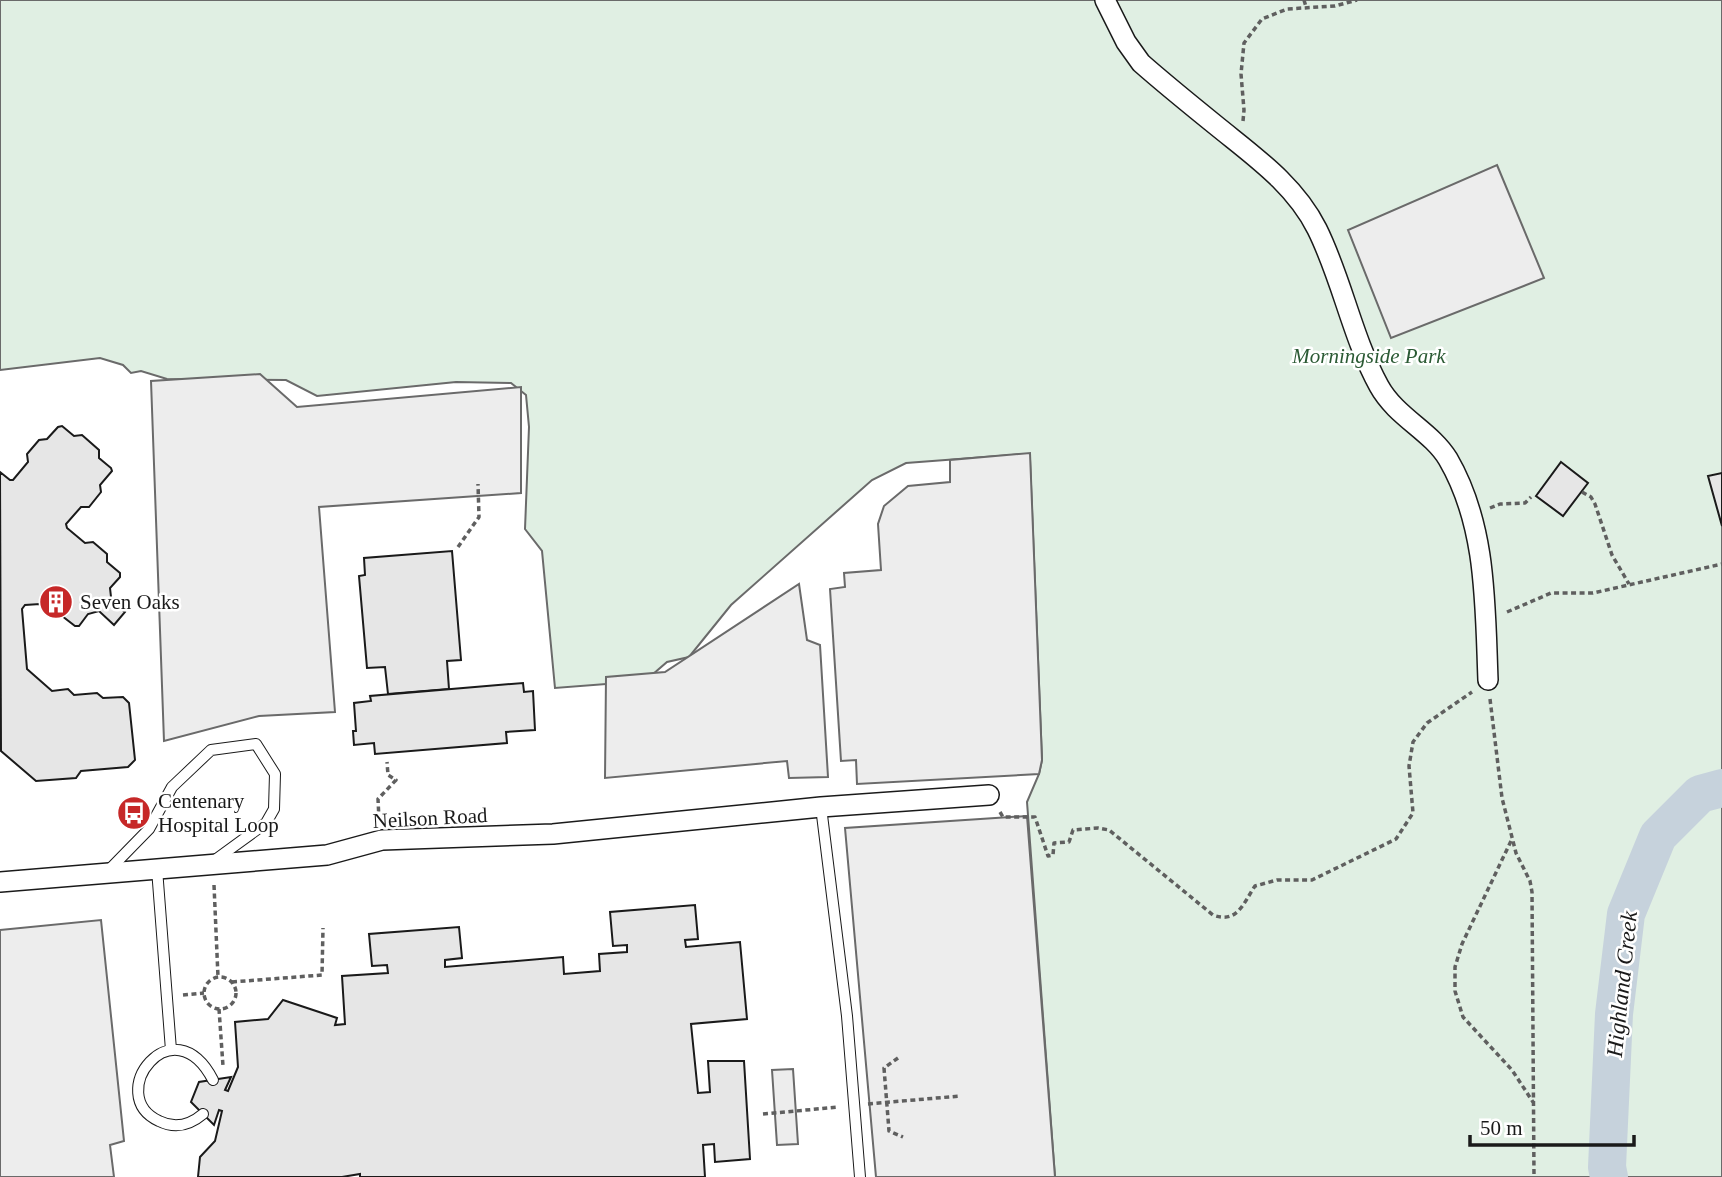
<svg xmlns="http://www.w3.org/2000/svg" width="1722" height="1177" viewBox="0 0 1722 1177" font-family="Georgia,serif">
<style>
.green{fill:#e0efe3;stroke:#6a6a6a;stroke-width:2}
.parking{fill:#ededed;stroke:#6a6a6a;stroke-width:2}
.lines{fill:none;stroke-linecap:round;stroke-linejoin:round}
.river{stroke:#c6d2dc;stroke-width:38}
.building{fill:#e6e6e6;stroke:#1a1a1a;stroke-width:2}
.service-casing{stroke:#1a1a1a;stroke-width:12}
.minor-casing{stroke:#1a1a1a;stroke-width:22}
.path{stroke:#5f5f5f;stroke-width:3.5;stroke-dasharray:5 3.5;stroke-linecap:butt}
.service{stroke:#fff;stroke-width:10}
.minor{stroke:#fff;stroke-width:19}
.labels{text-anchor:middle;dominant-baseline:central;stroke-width:5;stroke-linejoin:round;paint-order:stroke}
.park-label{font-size:21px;font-style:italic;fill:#2b5a34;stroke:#fff}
.poi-label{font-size:21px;fill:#1a1a1a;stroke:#fff;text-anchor:start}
.street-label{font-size:21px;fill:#1a1a1a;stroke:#fff}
.water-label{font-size:23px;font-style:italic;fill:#1a1a1a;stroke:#fff}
</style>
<rect width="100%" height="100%" fill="#fff"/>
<!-- green -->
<polygon class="green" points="0,0 1722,0 1722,1177 1055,1177 1027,802 1039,774 1042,760 1030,459 1023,454 906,463 872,480 731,605 689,657 667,662 645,681 555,688 542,551 525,529 529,427 526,395 511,383 456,382 317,396 286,380 167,379 141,371 131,373 123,365 100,358 0,370"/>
<!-- parking -->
<g class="parking">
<polygon points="1497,165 1544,278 1391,338 1348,230"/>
<polygon points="260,374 297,407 521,387 521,493 319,507 335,712 259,716 164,741 151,381"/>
<polygon points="1030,453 1042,760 1039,774 857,784 856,760 841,761 830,589 845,587 844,573 881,570 878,524 884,506 908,486 950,482 950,460"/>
<polygon points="799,584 807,640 820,645 828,777 789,778 787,761 605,778 606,677 665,672"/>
<polygon points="1027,816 1055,1177 876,1177 845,828"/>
<polygon points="101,920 124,1141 110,1145 114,1177 0,1177 0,930"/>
<polygon points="793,1069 798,1144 777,1145 772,1070"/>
</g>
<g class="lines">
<!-- river -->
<polyline class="river" points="1609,1177 1607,1167 1614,1014 1626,914 1658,836 1700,794 1722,788"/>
</g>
<!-- building -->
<g class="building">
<polygon points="62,426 74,436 82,435 99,450 99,458 111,468 112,471 100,485 101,492 89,507 81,507 66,524 67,528 85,543 93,542 107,554 107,562 120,573 120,577 110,588 111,597 108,600 125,612 114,625 99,611 88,614 79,626 75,626 62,616 54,616 40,604 25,605 22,609 27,669 52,691 68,689 74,695 97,693 103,698 123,697 129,703 135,760 128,767 81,771 76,778 36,781 1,751 0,472 10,480 13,480 28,462 27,454 39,440 47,439 58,427"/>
<polygon points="1561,462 1588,483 1563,516 1536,496"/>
<polygon points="1722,473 1722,526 1708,476"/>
<polygon points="452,551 461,660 447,661 449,689 388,694 385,667 367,668 359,576 365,575 364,558"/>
<polygon points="523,683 524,692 533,691 535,730 506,732 507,743 375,754 374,743 354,745 353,731 356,731 354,703 371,701 370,696"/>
<polygon points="695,905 698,939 685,940 686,947 740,942 747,1019 691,1024 698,1093 710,1092 708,1061 744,1061 750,1159 715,1162 714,1144 703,1145 705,1177 360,1177 360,1174 342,1177 198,1177 200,1157 215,1141 222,1111 219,1110 214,1125 191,1102 199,1082 231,1077 225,1090 228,1091 238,1067 235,1022 268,1019 283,1000 337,1018 335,1025 345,1024 342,976 388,973 387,965 372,966 369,934 459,927 462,958 445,960 445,967 563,957 564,974 600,971 599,954 627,952 627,945 613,946 610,912"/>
</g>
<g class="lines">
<!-- service casing -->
<g class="service-casing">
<g id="service">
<polyline points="821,807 847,1016 860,1177"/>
<polyline points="157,869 171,1050"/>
<polyline points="107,872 149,829 172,787 211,750 256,744 275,774 274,809 266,823 215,860"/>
<path d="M203,1114C190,1125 175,1129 159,1121C103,1095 173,1003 213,1080"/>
</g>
</g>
<!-- minor casing -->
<g class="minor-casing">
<g id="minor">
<path d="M1105,0L1126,42L1141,63C1166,85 1192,106 1218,127C1255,157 1295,185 1317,229C1342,279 1352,337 1379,386C1396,417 1431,431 1448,459C1487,526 1485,605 1488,680"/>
<polyline points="0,882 327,855 382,840 553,834 821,807 989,795"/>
</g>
</g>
<!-- path -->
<g class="path">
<polyline points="1304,0 1306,7"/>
<polyline points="1243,121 1244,110 1241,74 1244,43 1262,19 1287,9 1335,6 1357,0"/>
<polyline points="1582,492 1591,497 1595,504 1612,555 1629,584"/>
<polyline points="1490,508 1500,504 1525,503 1531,497"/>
<polyline points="458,547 479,517 478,484"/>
<polyline points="1507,612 1551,593 1593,593 1722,564"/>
<polyline points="1490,699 1502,798 1516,853 1530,881 1532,892 1534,1177"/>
<path d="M1000,812L1003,817H1035L1048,856L1053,855L1054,843L1069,842L1073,830L1098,828L1109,830L1213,915C1237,924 1243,904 1255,886L1277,880H1312L1396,839L1413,813L1409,766L1413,742L1427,723L1472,692"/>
<polyline points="379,820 378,799 396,780 388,775 387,762"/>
<polyline points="1511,841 1462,944 1455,967 1455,991 1463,1017 1512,1070 1533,1102"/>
<polyline points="214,885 218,977"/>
<circle cx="220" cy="993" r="16"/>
<polyline points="232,982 322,975 323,928"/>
<polyline points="183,995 204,993"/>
<polyline points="219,1009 223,1066"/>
<polyline points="898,1058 884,1068 889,1131 903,1137"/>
<polyline points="868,1104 960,1096"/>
<polyline points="763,1114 839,1107"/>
</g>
<!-- service -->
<use href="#service" class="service"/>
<!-- minor -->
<use href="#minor" class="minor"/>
</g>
<!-- icons -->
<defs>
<g id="building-disc" transform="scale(1.75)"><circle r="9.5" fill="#c62828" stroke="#fff"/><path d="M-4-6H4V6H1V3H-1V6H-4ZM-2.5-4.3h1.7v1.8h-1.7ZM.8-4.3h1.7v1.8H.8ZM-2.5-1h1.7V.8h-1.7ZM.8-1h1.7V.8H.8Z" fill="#fff"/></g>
<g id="bus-disc" transform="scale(1.75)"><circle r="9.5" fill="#c62828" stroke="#fff"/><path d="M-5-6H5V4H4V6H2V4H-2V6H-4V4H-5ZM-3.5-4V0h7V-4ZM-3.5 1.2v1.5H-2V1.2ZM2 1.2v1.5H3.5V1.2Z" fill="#fff"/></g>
</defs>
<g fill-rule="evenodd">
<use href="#building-disc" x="56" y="602"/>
<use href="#bus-disc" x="134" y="813"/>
</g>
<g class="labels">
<!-- park labels -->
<g class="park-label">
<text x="1369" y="356">Morningside Park</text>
</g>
<!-- poi labels -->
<g class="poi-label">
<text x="80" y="602">Seven Oaks</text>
<text x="158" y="801">Centenary<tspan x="158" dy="24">Hospital Loop</tspan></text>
</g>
<!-- street labels -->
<g class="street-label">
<text transform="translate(430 818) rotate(-3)">Neilson Road</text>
</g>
<!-- water labels -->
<g class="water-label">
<text transform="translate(1622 984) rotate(-84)">Highland Creek</text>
</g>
</g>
<!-- scale -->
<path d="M1470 1135v10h164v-10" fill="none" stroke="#1a1a1a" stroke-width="3.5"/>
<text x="1480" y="1135" font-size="21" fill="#1a1a1a" stroke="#ffffff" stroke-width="5" paint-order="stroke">50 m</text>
</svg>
